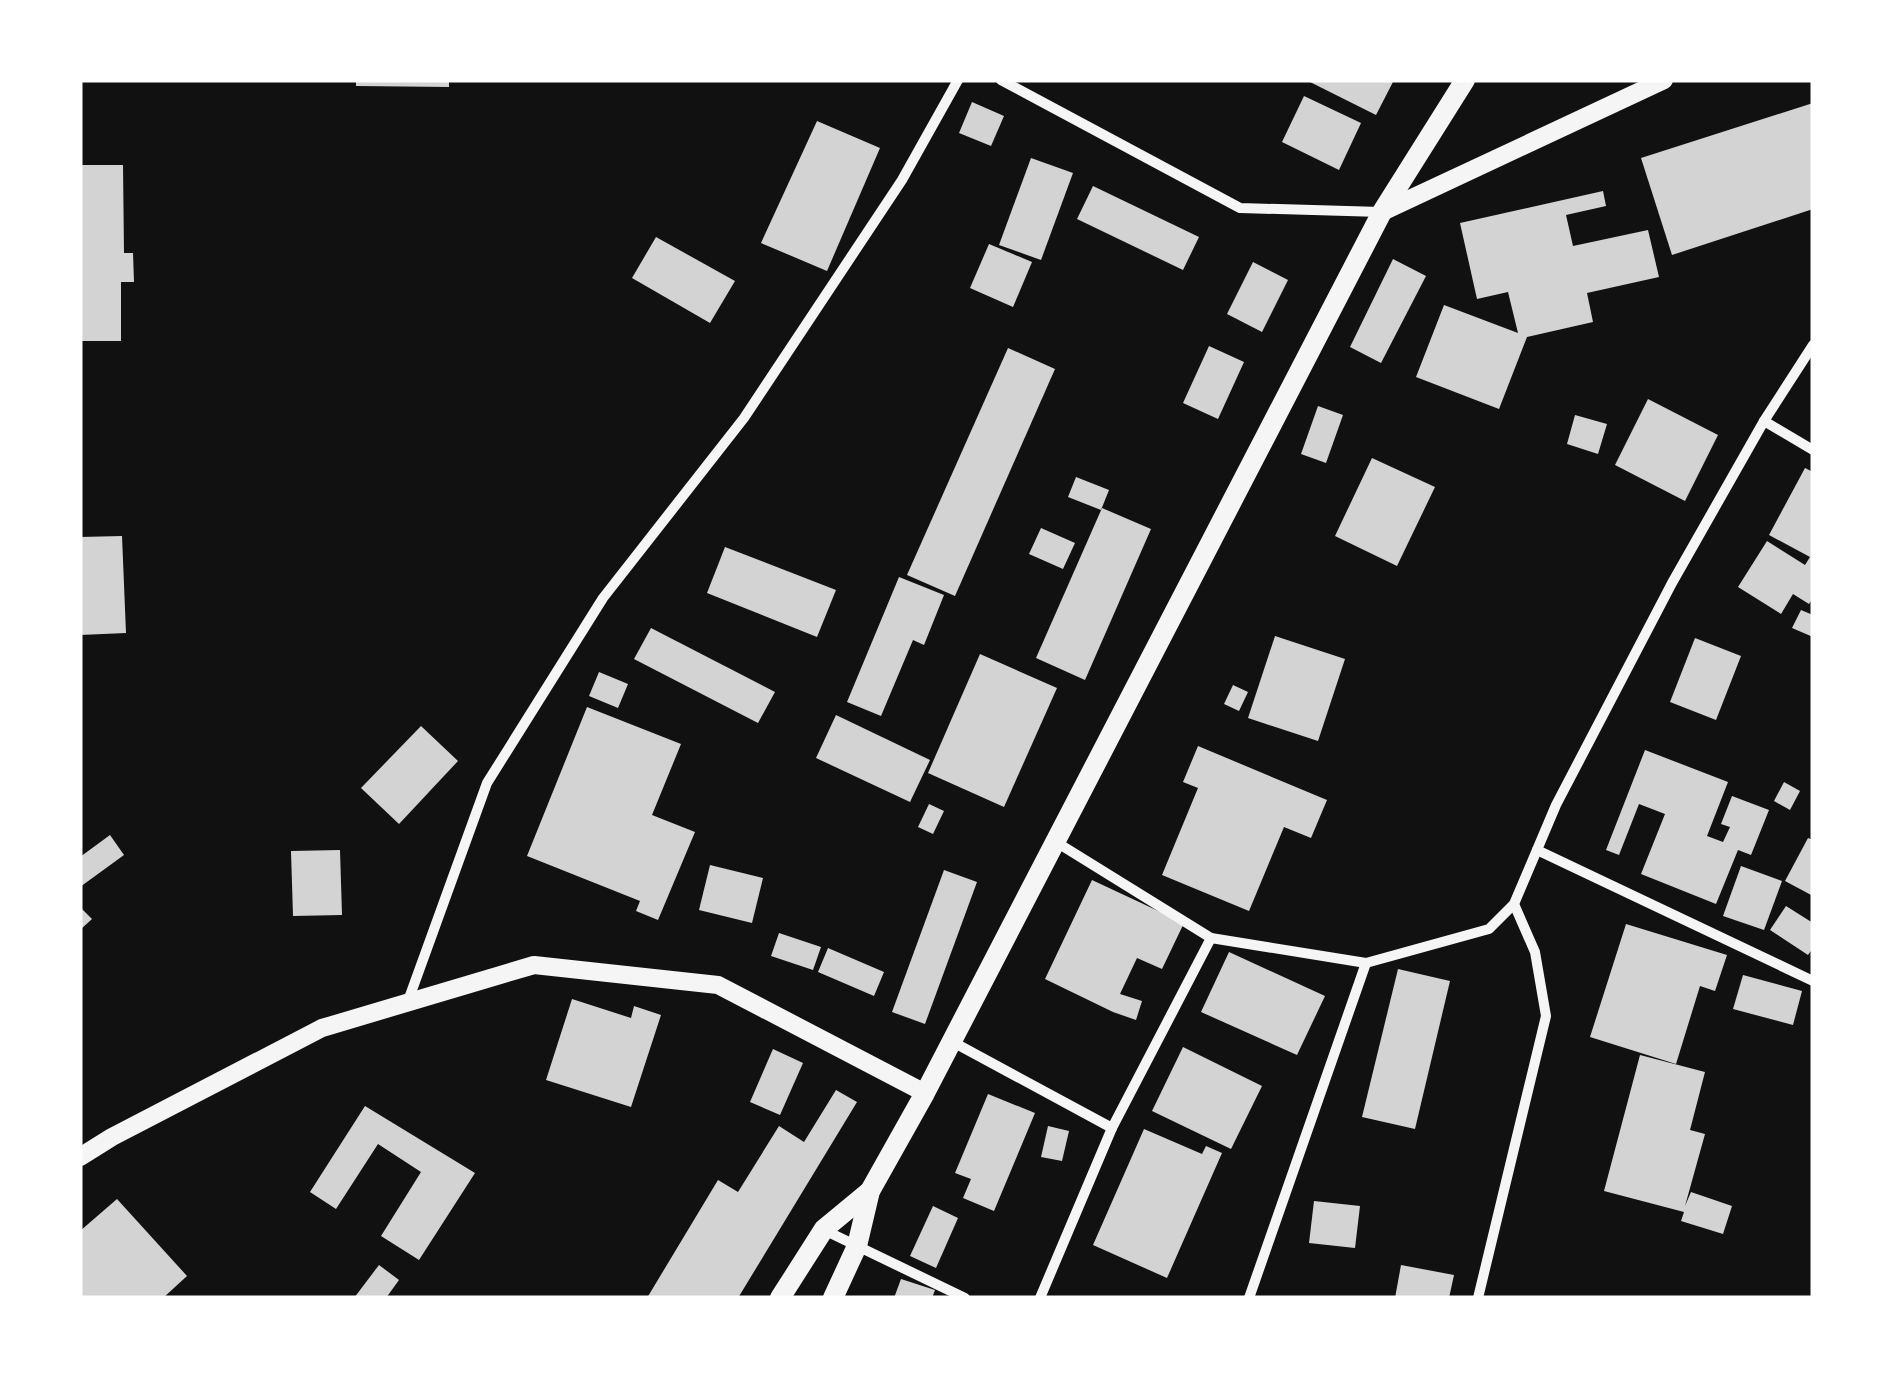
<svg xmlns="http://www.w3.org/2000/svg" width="1893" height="1378" viewBox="0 0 1893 1378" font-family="Inter,sans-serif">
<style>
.building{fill:#d3d3d3}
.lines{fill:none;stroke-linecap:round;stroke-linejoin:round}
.minor{stroke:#f5f5f5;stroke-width:10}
.tertiary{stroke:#f5f5f5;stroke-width:18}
.secondary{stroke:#f5f5f5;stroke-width:20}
</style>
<rect width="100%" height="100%" fill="#111"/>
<!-- building -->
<g class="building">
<polygon points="356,80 449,80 449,87 356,86"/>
<polygon points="1306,80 1394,80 1376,115"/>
<polygon points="1304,96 1361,123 1339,170 1282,142"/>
<polygon points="972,102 1004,116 991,146 959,133"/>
<polygon points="1813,103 1813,209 1672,255 1641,158"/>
<polygon points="817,121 880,148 827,271 761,243"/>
<polygon points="1031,158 1073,173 1041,260 999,245"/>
<polygon points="80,165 123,165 124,253 133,253 134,282 121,282 121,341 80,341"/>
<polygon points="1093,186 1199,237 1183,270 1077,219"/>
<polygon points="1603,191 1606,206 1566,215 1573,246 1648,230 1659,277 1587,293 1593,322 1527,337 1499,409 1416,377 1444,305 1518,333 1508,292 1477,299 1460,223"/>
<polygon points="656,237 735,281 710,323 632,278"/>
<polygon points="989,244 1032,262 1013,307 970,288"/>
<polygon points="1393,259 1426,276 1381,363 1350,347"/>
<polygon points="1253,262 1288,280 1262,332 1227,314"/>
<polygon points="1209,346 1244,362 1218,419 1183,403"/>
<polygon points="1008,348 1055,369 955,596 907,575"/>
<polygon points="1648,399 1718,435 1685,501 1615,465"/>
<polygon points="1318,406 1343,415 1326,463 1301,454"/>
<polygon points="1575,415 1607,424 1598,454 1567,444"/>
<polygon points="1372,458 1435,487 1397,566 1335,536"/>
<polygon points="1805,468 1813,472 1813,598 1809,604 1793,594 1781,614 1738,587 1767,541 1805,565 1810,557 1769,535"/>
<polygon points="1076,477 1109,490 1101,510 1068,497"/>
<polygon points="1102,508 1151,529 1085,680 1036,658"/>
<polygon points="1041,528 1075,543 1063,569 1029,554"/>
<polygon points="122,536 126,633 80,635 80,537"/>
<polygon points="725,547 836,590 817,637 707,593"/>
<polygon points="899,577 944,595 924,645 913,640 881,716 847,702"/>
<polygon points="1801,610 1813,615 1813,637 1792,628"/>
<polygon points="651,628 775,692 758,723 634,659"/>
<polygon points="1275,636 1345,659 1318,741 1248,718"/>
<polygon points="1695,638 1741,656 1716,720 1670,702"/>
<polygon points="980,654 1057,688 1004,807 928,773"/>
<polygon points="599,672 628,684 618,708 589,696"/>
<polygon points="1233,685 1248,692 1239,711 1224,704"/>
<polygon points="587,707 681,744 652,815 695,832 658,920 636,911 640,901 527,856"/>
<polygon points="836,715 930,760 910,802 816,758"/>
<polygon points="421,726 458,761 399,824 361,788"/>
<polygon points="1198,746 1327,800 1311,838 1284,827 1249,911 1162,875 1198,788 1183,782"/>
<polygon points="1645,750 1728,782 1707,836 1723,842 1730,827 1721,824 1732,796 1769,810 1751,855 1738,850 1716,904 1641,874 1665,814 1639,804 1619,855 1606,850"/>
<polygon points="1784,782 1800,791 1790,810 1774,801"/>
<polygon points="929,804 944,811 933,834 918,827"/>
<polygon points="110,835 124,855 80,887 80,857"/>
<polygon points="1808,838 1813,840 1813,896 1785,881"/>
<polygon points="340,850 342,915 293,916 291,851"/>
<polygon points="710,865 763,878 752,923 699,910"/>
<polygon points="1741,866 1782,881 1764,930 1723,916"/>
<polygon points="944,870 977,882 925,1024 892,1012"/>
<polygon points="1092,880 1184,923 1162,969 1137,958 1120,994 1142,1001 1136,1020 1113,1012 1045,979"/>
<polygon points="1786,906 1813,923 1813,948 1808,955 1770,930"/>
<polygon points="80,907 92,919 80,930"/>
<polygon points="1626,924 1727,955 1715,991 1700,986 1676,1064 1590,1037"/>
<polygon points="779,933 821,947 813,970 771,956"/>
<polygon points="828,948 884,972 874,996 818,972"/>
<polygon points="1229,952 1325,996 1297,1055 1201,1012"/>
<polygon points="1398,969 1450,981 1415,1129 1362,1117"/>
<polygon points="1743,975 1802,991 1793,1025 1733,1009"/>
<polygon points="572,999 631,1018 634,1006 661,1015 631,1107 546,1080"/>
<polygon points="1183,1047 1262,1086 1231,1149 1152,1111"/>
<polygon points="773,1049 803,1063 780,1115 750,1102"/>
<polygon points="1640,1055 1705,1072 1690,1130 1705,1134 1685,1206 1691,1192 1732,1206 1723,1234 1681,1221 1684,1212 1604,1191"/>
<polygon points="836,1090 857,1102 738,1298 647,1298 718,1180 738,1192 779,1126 804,1142"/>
<polygon points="988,1094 1035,1113 994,1211 963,1198 971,1179 955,1173"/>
<polygon points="365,1106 475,1173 419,1260 381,1236 421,1172 378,1144 336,1209 310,1192"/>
<polygon points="1048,1126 1069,1131 1062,1161 1041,1157"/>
<polygon points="1144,1129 1202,1154 1206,1146 1222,1153 1167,1278 1093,1245"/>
<polygon points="117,1199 187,1276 163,1298 80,1298 80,1231"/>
<polygon points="1314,1201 1360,1206 1355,1248 1309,1243"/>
<polygon points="933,1206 958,1218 936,1268 910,1256"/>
<polygon points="379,1265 399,1280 386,1298 354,1298"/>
<polygon points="1401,1265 1454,1275 1449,1298 1395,1298"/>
<polygon points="901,1279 935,1290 932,1298 894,1298"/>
</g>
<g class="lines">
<!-- minor -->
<g class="minor">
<polyline points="1001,80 1240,208 1381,212"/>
<polyline points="1764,421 1813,450"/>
<polyline points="1056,842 1211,938 1366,963 1489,929 1514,904 1556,805 1672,583 1764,421 1813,345"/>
<polyline points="1537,850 1813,981"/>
<polyline points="408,1001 487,783 603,598 744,418 902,180 958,80"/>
<polyline points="951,1041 1112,1128"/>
<polyline points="824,1230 965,1298"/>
<polyline points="1040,1298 1112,1128 1211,938"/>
<polyline points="1249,1298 1366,963"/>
<polyline points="1478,1298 1546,1016 1535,952 1514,904"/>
</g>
<!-- tertiary -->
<g class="tertiary">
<polyline points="1382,212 1664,80"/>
<polyline points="80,1157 112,1137 322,1028 534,965 718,985 925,1093"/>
</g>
<!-- secondary -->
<g class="secondary">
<polyline points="780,1298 824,1229 870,1191"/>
<polyline points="833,1298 857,1246 870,1191 925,1093 1382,212 1465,80"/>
</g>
</g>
<!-- border -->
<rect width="1893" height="1378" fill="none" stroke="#ffffff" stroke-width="165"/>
</svg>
